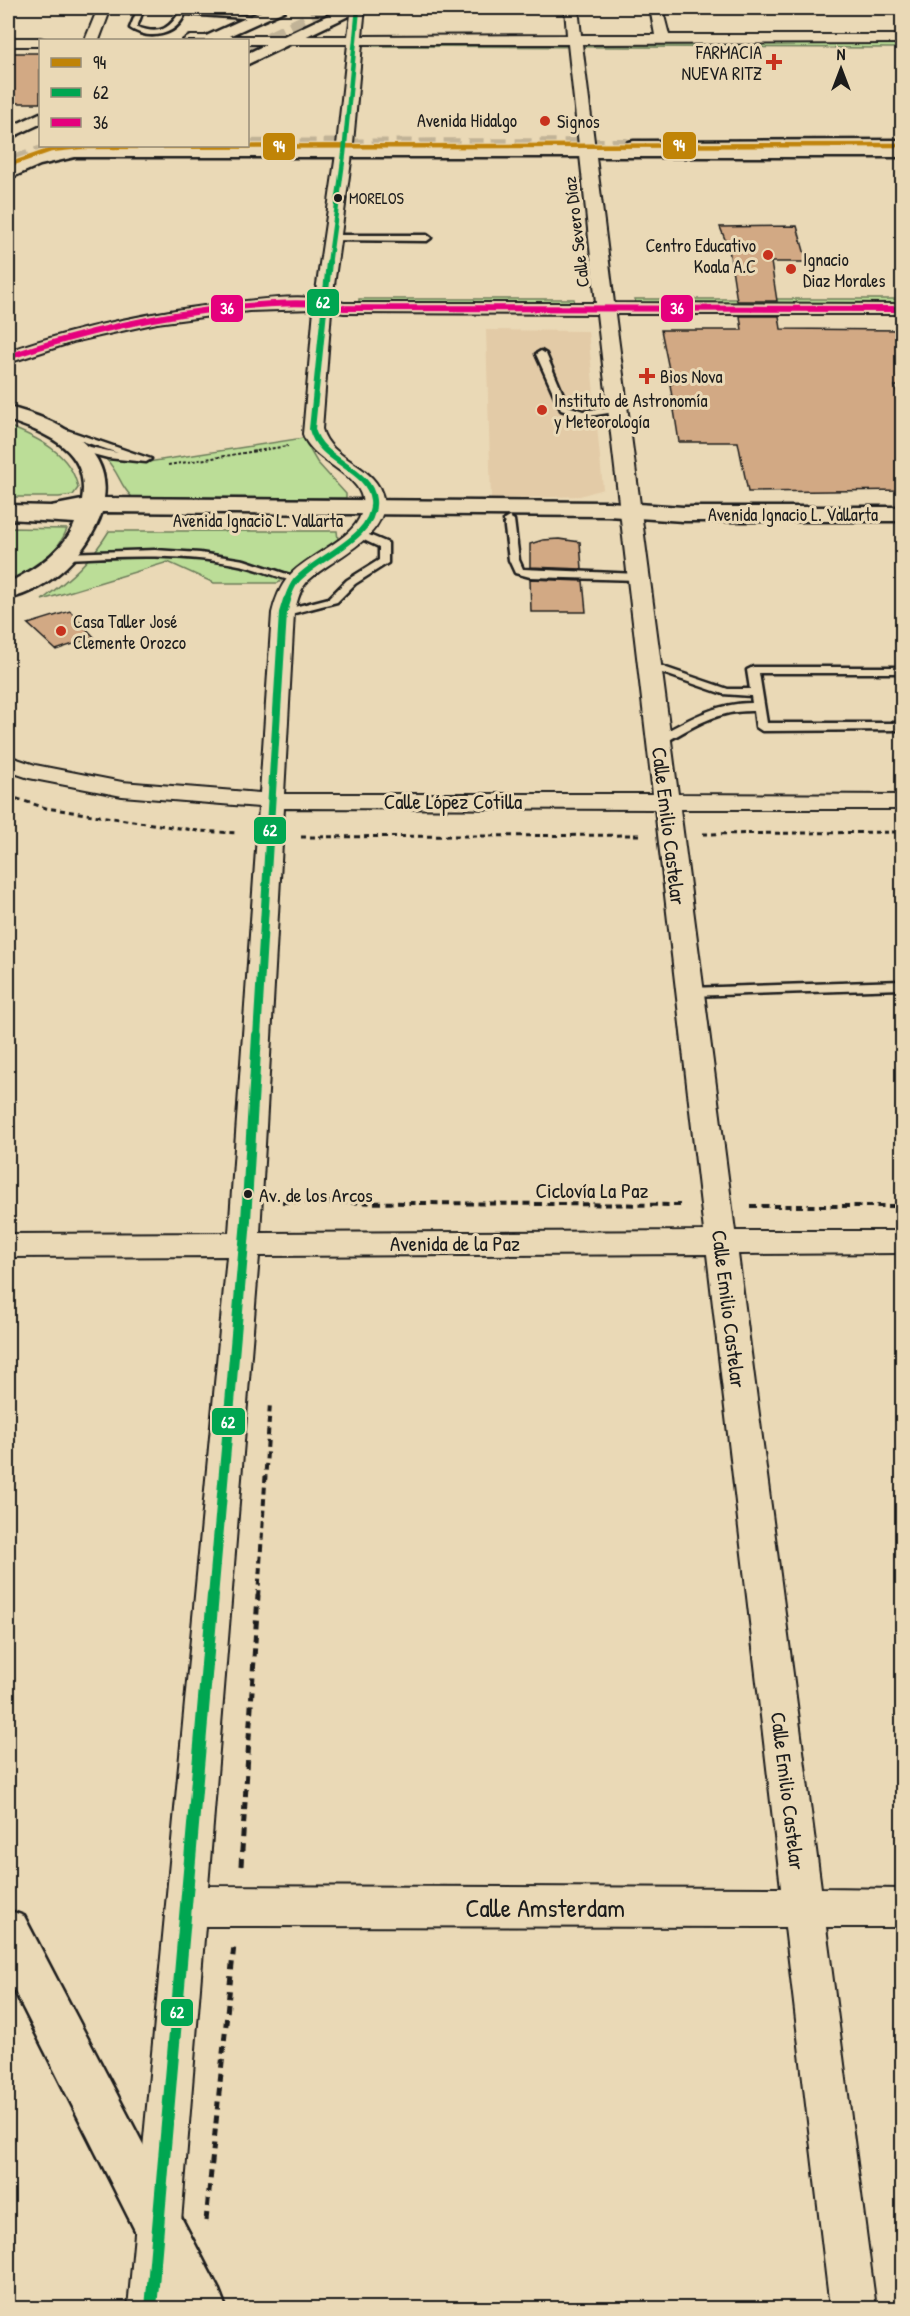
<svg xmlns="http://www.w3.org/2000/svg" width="910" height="2316" viewBox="0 0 910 2316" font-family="'Patrick Hand',sans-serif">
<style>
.built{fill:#e3cba7}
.green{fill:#bbdd97;stroke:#6c7c5a;stroke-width:1.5}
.building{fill:#d2a984;stroke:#1c1c1c;stroke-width:1.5}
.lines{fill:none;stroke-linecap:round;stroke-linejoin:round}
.primary-tunnel{stroke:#c1b397;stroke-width:16;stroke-dasharray:16 8;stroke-linecap:butt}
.lane-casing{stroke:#1c1c1c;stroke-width:5}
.street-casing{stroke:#1c1c1c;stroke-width:4}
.secondary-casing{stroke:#1c1c1c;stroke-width:5}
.primary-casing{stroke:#1c1c1c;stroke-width:5}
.path-far3{stroke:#1c1c1c;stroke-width:2;stroke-dasharray:3 2;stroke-linecap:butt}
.path-far2{stroke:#1c1c1c;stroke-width:3;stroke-dasharray:5 4;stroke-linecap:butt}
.path-far1{stroke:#1c1c1c;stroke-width:4;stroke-dasharray:7 4.5;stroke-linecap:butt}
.path{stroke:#1c1c1c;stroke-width:5;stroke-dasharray:8 6;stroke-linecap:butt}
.lane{fill:#ead9b6;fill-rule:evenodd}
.street{fill:#ead9b6;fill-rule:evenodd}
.secondary{fill:#ead9b6;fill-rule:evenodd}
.primary{fill:#ead9b6;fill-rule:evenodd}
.bus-1-casing{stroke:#ead9b6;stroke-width:7}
.bus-2-far4-casing{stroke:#ead9b6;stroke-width:7}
.bus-2-far3-casing{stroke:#ead9b6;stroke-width:9}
.bus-2-far2-casing{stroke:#ead9b6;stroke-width:11}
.bus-2-far1-casing{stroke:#ead9b6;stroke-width:14}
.bus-2-casing{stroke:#ead9b6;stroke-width:16}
.bus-3-casing{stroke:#ead9b6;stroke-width:9}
.bus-1{stroke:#c08407;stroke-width:4.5}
.bus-2-far4{stroke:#00a651;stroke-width:4.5}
.bus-2-far3{stroke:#00a651;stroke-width:6}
.bus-2-far2{stroke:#00a651;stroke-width:8}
.bus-2-far1{stroke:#00a651;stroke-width:10}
.bus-2{stroke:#00a651;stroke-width:12}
.bus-3{stroke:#e5007d;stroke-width:6}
.poi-dot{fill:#c8321e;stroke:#ead9b6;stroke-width:2}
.bus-dot{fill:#1c1c1c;stroke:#ead9b6;stroke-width:2}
.labels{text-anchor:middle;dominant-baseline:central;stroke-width:6;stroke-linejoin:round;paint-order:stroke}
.far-bus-label{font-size:16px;fill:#1c1c1c;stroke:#ead9b6;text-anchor:start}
.far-poi-label{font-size:18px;fill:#1c1c1c;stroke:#ead9b6;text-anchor:start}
.far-street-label{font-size:18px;fill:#1c1c1c;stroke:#ead9b6}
.bus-label{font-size:20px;fill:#1c1c1c;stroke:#ead9b6;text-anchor:start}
.street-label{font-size:21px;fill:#1c1c1c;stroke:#ead9b6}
.near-street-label{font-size:26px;fill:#1c1c1c;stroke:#ead9b6}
.line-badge{stroke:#ead9b6;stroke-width:2}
.badge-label{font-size:16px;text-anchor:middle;font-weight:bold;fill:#fff}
</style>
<rect width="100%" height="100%" fill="#ead9b6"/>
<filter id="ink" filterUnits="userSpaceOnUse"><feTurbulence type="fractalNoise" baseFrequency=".0167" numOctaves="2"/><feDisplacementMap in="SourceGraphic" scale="12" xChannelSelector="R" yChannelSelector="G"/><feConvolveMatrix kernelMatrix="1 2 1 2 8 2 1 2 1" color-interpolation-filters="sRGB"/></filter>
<g filter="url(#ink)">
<!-- built -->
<polygon class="built" points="486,330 588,331 603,489 580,496 491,499"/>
<!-- green -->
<g class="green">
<polygon points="370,38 902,39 902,48 372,46"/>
<polygon points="359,299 574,299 575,305 359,305"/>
<polygon points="635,299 902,299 902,307 636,307"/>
<path d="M8,426C38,438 71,453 78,488L73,495L59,497H8Z"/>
<path d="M303,438L317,462L346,494V498L132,497C119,485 120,473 105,458L148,462Z"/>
<path d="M8,528L67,529C57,555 32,572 8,584Z"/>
<path d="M109,531H337L338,540L278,583H214L168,562L42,600C68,580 92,560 109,531Z"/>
</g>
<!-- building -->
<g class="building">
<rect x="8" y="53" width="32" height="50"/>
<polygon points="797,226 807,262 771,262 777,301 737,301 729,249 720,227"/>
<polygon points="740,316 779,316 781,329 903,330 903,386 895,386 903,413 903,490 748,492 738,442 679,442 670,384 672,384 661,330 742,330"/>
<polygon points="559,539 580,542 582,569 530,567 530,544 543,540"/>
<polygon points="530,579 583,581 586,612 531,612"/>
<polygon points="70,611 94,637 56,650 28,624"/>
</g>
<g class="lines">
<!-- primary-tunnel -->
<g class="primary-tunnel">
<polyline points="248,50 334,8"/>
<polyline points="14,163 51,150 80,147 634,146"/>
</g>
<!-- lane casing -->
<g class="lane-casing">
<g id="lane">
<path d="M138,8H144L137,27C161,36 171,28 182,8H188L187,10L262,17L259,19L185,14C176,36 149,41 130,28Z"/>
<polygon points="332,235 427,235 431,238 427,241 329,240 328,238"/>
<polygon points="541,351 546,354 568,406 583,411 618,406 621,407 621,411 583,417 561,410 536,354"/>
<polygon points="52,427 58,427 151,459 146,462 108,458 73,449 73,445 76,444 118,453 52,431"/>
<polygon points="509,517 514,520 519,560 523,569 638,574 643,577 638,580 530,577 515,573 509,560 504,520"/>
<polygon points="357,530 388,543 388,563 355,584 337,602 283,616 279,615 279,611 329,598 347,580 379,560 379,547 353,535 352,533"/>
<path d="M155,550L200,553L244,560L302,579L297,582C279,578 262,570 244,566C185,553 125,556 65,559L60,556L65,553Z"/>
<path d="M649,662L728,689H750L747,670L753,667H902V673H759L767,723H902V730L762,731L756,727L754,711C718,710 693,726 663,744H655V738C687,720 715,703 752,703L751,696L723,694L645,667V663Z"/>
<polygon points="902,981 902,989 690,996 683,992 690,988"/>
</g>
</g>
<!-- street casing -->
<g class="street-casing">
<g id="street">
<polygon points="98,8 111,8 99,40 85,40"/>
<path d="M352,8H365L362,36L567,35L565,8H578L581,35H655L650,8H662L669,35H902V43L582,44L614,303L902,304V314H615L678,794L902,795V809H680L735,1231H902V1253L738,1254L821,1888L902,1889V1927H826L876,2308H830L785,1927L205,1926L174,2308H128L227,1256L8,1257V1234L229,1233L259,807L122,796L29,778L8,771V756L35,765L122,782L260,793L272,613C275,600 280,587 289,576C307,555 353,540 361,514C374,475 313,466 303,434L314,309L249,311L157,323L73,342L8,363V351C82,326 159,310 237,302C263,299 289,296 315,298L336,154L348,44H248V40H183L190,36H348ZM362,44H568L596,303H344L332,300L352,154ZM331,311L344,313L597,314L653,794H284L294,613C297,603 299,591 306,583C327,560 390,538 383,499C378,465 330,461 322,429ZM284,808L655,809L704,1231L260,1233ZM707,1254L781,1888L208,1886L259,1256Z"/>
<polygon points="8,38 40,38 46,40 40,40 40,46 8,46"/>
</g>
</g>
<!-- secondary casing -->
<g class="secondary-casing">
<g id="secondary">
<polygon points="268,8 286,8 284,11 220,40 201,40 204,37"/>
<polygon points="343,8 361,8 359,11 248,64 248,53"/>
<polygon points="40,113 40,124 8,139 8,128"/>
<polygon points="57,146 64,149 75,147 902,147 902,157 75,157 40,165 8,179 8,168"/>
<path d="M8,407C52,418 112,443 104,498L608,502L683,507H902V521H683L608,516L102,512C88,553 51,589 8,599V583C34,570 64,551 75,523L8,519V505L51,506L82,500C90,450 48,434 8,420Z"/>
<polygon points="8,1910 24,1916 219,2290 226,2308 174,2308 8,1978"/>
</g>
</g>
<!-- primary casing -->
<g class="primary-casing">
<polygon id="primary" points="902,140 902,150 634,151 628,150 626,146 628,142 634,141"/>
</g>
<!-- path-far3 -->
<polyline class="path-far3" points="168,465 288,446"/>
<!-- path-far2 -->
<g class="path-far2">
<polyline points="8,796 46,808 199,831 237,833"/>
<polyline points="703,834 902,832"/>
<polyline points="301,837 639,835"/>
</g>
<!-- path-far1 -->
<g class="path-far1">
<polyline points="282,1202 683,1205"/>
<polyline points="750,1206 902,1206"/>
<polyline points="258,1597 270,1403"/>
</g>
<!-- path -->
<g class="path">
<polyline points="241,1866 258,1595"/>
<polyline points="206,2221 234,1945"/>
</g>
<!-- lane -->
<use href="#lane" class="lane"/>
<!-- street -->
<use href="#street" class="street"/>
<!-- secondary -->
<use href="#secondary" class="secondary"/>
<!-- primary -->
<use href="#primary" class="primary"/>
<!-- bus-1 casing -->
<g class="bus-1-casing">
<polyline id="bus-1" points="14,163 51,150 80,147 902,145"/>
</g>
<!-- bus-2-far4 casing -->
<g class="bus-2-far4-casing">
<polyline id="bus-2-far4" points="329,264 344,154 358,8"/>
</g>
<!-- bus-2-far3 casing -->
<g class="bus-2-far3-casing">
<path id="bus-2-far3" d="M286,602C289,594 291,587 296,581C316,557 377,538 373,500C370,468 320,462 312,429L329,262"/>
</g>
<!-- bus-2-far2 casing -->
<g class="bus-2-far2-casing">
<polyline id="bus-2-far2" points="257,1037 283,613 287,600"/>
</g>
<!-- bus-2-far1 casing -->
<g class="bus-2-far1-casing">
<polyline id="bus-2-far1" points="213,1597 246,1220 257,1035"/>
</g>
<!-- bus-2 casing -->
<g class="bus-2-casing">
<polyline id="bus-2" points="151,2308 213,1595"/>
</g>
<!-- bus-3 casing -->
<g class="bus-3-casing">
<path id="bus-3" d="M8,357C82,332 157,315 235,307C272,304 308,300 344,308L902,309"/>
</g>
<!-- bus-1 -->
<use href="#bus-1" class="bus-1"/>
<!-- bus-2-far4 -->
<use href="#bus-2-far4" class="bus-2-far4"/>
<!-- bus-2-far3 -->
<use href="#bus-2-far3" class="bus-2-far3"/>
<!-- bus-2-far2 -->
<use href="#bus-2-far2" class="bus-2-far2"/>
<!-- bus-2-far1 -->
<use href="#bus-2-far1" class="bus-2-far1"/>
<!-- bus-2 -->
<use href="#bus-2" class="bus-2"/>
<!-- bus-3 -->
<use href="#bus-3" class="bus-3"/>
</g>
</g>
<!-- markers -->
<g class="poi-dot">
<path d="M771 53h6v6h6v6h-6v6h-6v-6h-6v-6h6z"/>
<circle cx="545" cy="121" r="6"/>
<circle cx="768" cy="255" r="6"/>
<circle cx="791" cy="269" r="6"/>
<path d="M644 367h6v6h6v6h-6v6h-6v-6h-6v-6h6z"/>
<circle cx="542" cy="410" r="6"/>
<circle cx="61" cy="631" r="6"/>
</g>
<g class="bus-dot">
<circle cx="338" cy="198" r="5"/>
<circle cx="248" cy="1194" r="5"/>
</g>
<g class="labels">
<!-- far-bus labels -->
<g class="far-bus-label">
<text x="349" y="198">MORELOS</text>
</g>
<!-- far-poi labels -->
<g class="far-poi-label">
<text x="762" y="52" text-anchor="end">FARMACIA<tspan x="762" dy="21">NUEVA RITZ</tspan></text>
<text x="557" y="121">Signos</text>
<text x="756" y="245" text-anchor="end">Centro Educativo<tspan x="756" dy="21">Koala A.C</tspan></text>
<text x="803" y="259">Ignacio<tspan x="803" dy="21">Diaz Morales</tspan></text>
<text x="660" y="376">Bios Nova</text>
<text x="554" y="400">Instituto de Astronomía<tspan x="554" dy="21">y Meteorología</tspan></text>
<text x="73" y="621">Casa Taller José<tspan x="73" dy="21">Clemente Orozco</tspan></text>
</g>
<!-- far-street labels -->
<g class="far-street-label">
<text x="467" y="120">Avenida Hidalgo</text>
<text transform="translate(576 232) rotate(-97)">Calle Severo Díaz</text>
<text x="793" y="514">Avenida Ignacio L. Vallarta</text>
<text x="258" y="520">Avenida Ignacio L. Vallarta</text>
</g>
<!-- bus labels -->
<g class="bus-label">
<text x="259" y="1194">Av. de los Arcos</text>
</g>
<!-- street labels -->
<g class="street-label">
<text x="453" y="801">Calle López Cotilla</text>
<text transform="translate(669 826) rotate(83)">Calle Emilio Castelar</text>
<text x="592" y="1190">Ciclovía La Paz</text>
<text x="455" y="1243">Avenida de la Paz</text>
<text transform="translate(729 1309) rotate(83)">Calle Emilio Castelar</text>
<text transform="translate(788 1791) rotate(83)">Calle Emilio Castelar</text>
</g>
<!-- near-street labels -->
<g class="near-street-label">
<text x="545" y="1907">Calle Amsterdam</text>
</g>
</g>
<g class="line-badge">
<rect x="662" y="131" width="35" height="29" rx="6" fill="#c08407"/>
<rect x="262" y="132" width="34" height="29" rx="6" fill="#c08407"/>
<rect x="306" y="288" width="34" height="29" rx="6" fill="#00a651"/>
<rect x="210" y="294" width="34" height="29" rx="6" fill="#e5007d"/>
<rect x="660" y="294" width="34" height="29" rx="6" fill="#e5007d"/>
<rect x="253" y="816" width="34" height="29" rx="6" fill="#00a651"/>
<rect x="211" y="1407" width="35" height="29" rx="6" fill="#00a651"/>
<rect x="160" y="1998" width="34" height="29" rx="6" fill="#00a651"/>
</g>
<g class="badge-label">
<text x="679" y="151">94</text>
<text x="279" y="152">94</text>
<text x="323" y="308">62</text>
<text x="227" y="314">36</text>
<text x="677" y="314">36</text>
<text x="270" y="836">62</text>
<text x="228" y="1428">62</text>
<text x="177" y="2018">62</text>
</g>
<!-- margin -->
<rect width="910" height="2316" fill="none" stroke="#ead9b6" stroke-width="30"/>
<rect x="15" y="15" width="880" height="2286" fill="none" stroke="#1c1c1c" stroke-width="2" filter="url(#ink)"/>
<!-- legend -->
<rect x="39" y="39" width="210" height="108" fill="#ead9b6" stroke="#988d78" stroke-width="1.5"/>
<rect x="51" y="58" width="30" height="9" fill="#c08407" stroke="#988d78" stroke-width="1.5"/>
<text x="93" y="69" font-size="18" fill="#1c1c1c">94</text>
<rect x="51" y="88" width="30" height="9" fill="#00a651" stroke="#988d78" stroke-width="1.5"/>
<text x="93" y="99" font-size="18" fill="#1c1c1c">62</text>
<rect x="51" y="118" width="30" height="9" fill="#e5007d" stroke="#988d78" stroke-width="1.5"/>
<text x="93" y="129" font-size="18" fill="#1c1c1c">36</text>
<!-- north arrow -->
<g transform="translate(841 69)" stroke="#ead9b6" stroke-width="4.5" paint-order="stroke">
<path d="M0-4.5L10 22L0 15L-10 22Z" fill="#1c1c1c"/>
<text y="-9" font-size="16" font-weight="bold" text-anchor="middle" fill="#1c1c1c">N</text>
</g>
</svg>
